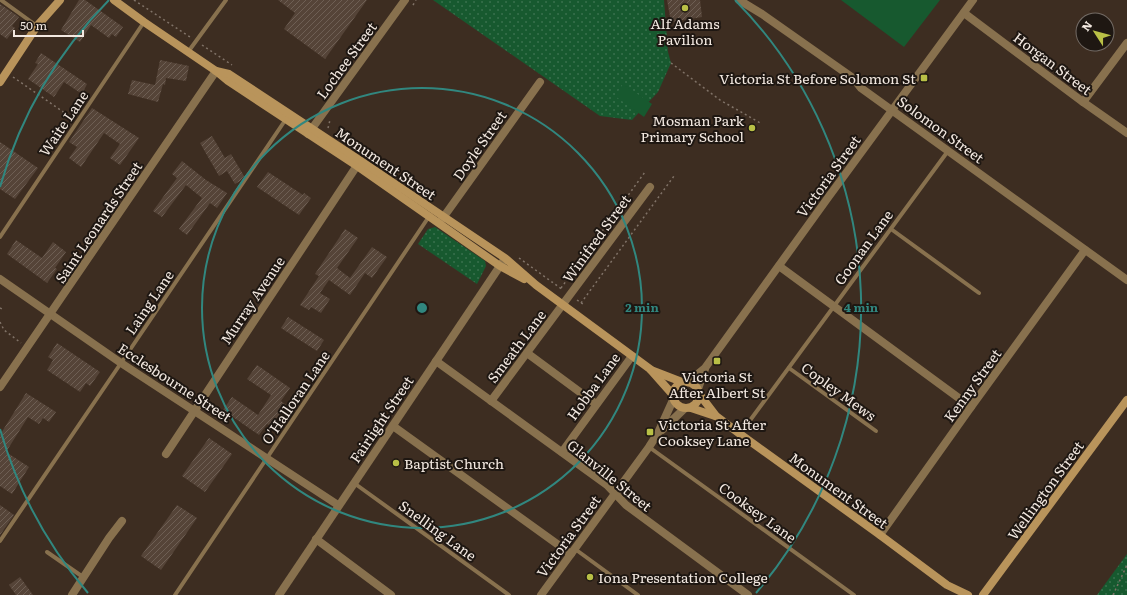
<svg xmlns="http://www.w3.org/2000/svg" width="1127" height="595" viewBox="0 0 1127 595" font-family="Literata,serif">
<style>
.grass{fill:url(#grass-dots)}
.garden{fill:#17592f}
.building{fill:url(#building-hatch)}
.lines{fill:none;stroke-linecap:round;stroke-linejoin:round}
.path{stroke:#817368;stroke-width:1.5;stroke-dasharray:2 3;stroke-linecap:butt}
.lane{stroke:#88714e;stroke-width:4}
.street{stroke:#88714e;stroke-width:8}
.secondary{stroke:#b9945b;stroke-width:8}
.ring{fill:none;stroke:#31877f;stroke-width:2}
.poi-dot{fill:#b9c046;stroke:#1e1712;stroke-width:1.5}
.labels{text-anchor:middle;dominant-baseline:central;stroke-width:4;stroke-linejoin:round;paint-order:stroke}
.poi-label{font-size:14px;fill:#f3e9e1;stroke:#1e1712;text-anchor:start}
.street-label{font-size:14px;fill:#f3e9e1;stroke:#1e1712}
.centre{fill:#31877f;stroke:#1e1712;stroke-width:2}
.ring-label{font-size:12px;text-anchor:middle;font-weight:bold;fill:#31877f;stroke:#1e1712;stroke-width:4;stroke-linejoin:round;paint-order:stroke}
</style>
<defs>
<pattern id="grass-dots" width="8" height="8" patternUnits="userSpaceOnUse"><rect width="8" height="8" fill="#17592f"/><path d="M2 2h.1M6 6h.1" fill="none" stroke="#39714d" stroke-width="1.8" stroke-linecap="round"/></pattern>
<pattern id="building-hatch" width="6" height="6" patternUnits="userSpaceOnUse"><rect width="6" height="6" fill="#554438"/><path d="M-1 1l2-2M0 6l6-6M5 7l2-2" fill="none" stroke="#6e5f54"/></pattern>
</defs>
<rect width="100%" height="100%" fill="#3d2d21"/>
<!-- grass -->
<g class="grass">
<polygon points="433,0 664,0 668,52 671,63 658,92 632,120 600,116"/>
<polygon points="435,227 485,261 486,266 477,284 418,244 428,229"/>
<polygon points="1127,554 1127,595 1097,595"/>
</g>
<!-- garden -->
<g class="garden">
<polygon points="841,0 940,0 904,47"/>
<polygon points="623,84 652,104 644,117 615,96"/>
</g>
<!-- building -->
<g class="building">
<polygon points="79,0 85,0 123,27 116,37 112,34 109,38 91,25 80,42 61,30"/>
<polygon points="278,0 367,0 325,59 284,29 295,13"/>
<polygon points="667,0 700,0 702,17 671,22"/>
<polygon points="0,4 19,17 12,26 15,28 7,39 0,34"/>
<polygon points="41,53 87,84 82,94 64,82 54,97 28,79 38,64 35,63"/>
<polygon points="160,60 189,66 186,81 166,78 165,85 163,84 158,102 128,94 132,80 155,85"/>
<polygon points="92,108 139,138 120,165 110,158 120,144 104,133 81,167 69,158 77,147 69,142"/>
<polygon points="212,136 225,158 231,154 244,176 240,181 235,184 227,171 219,176 200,143"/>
<polygon points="0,142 38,168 15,199 0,189"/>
<polygon points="182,161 206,180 227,193 217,208 210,203 187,235 179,229 202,198 186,185 162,217 153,211 177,178 172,174"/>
<polygon points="268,172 303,195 304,193 311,198 299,215 257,187"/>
<polygon points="345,229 358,238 337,268 350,278 372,247 387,257 372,278 365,273 350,295 329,280 320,293 330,299 321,313 311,307 309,310 300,305 319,276 315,274"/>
<polygon points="16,240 42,258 53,242 66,252 55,268 57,269 47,283 7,254"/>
<polygon points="288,317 324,340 317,351 281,328"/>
<polygon points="57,343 100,372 90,386 86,383 80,392 47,370 53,360 48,357"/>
<polygon points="257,365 290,388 281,401 286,405 271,426 267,424 259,435 223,410 232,397 258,415 271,395 247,379"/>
<polygon points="26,393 56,412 49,422 43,418 39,424 28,417 6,452 29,467 12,494 0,486 0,435"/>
<polygon points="209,438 232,454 205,492 182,476"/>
<polygon points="0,505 14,515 0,535"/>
<polygon points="177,505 197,518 161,570 141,556"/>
<polygon points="20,577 33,595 16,595 9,585"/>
</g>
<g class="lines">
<!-- path -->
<g class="path">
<polyline points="134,0 190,37"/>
<polyline points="413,5 416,0"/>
<polyline points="202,45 232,65"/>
<polyline points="671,63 720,100 762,124"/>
<polyline points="13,77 72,118"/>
<polyline points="328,128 330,120"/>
<polyline points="519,258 563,290"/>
<polyline points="561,288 645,172"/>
<polyline points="577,300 583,304"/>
<polyline points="581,303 674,176"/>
<polyline points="0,308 4,310"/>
<polyline points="0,322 4,330 21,343"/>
<polyline points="1113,595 1127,565"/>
</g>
<!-- lane -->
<g class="lane">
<polyline points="1,0 37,26"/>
<polyline points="188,52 226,0"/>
<polyline points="891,229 979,293"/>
<polyline points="0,237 144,22"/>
<polyline points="789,368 876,431"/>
<polyline points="740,434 948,151"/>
<polyline points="649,447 854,595"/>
<polyline points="354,483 509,595"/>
<polyline points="0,541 121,363 286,119"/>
<polyline points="575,549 638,595"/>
<polyline points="47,552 83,577"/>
<polyline points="175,595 430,215"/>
</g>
<!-- street -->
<g class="street">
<polyline points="739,0 762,14 853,78 861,88 1127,280"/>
<polyline points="964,13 1083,102 1127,133"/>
<polyline points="1083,102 1127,43"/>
<polyline points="308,134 405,0"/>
<polyline points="440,222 540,82"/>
<polyline points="779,266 971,407"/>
<polyline points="0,279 121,363 338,505"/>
<polyline points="527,353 596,404"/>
<polyline points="436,361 607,485 626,505 748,595"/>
<polyline points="688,382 705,368 827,199 973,0"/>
<polyline points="0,387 216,71"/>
<polyline points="698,389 705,369"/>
<polyline points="491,401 650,187"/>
<polyline points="393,426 571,554"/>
<polyline points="662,430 684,409"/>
<polyline points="562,452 632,356"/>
<polyline points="166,454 360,161"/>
<polyline points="880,535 971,407 1085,250"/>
<polyline points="316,539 391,595"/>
<polyline points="72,595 109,538 122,521"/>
<polyline points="279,595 504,260"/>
<polyline points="541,595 649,447 658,433 673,400"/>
</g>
<!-- secondary -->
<g class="secondary">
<polyline points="114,0 144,22 216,71 228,81 357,166 500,266 524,279"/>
<polyline points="216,71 229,74 361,161 505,258 536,285 650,369 673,395"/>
<polyline points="0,82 37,26 60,0"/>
<polyline points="651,370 682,382"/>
<circle cx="686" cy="395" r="13"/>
<polyline points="700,395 716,416 740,434 880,535 947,585 968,595"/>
<polyline points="691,408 715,416"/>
<polyline points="983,595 1127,400"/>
</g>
</g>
<!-- distance rings -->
<g class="ring">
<circle cx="422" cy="308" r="220"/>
<path d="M88 593A439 439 0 0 1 0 429M0 187A439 439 0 0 1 109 0M735 0A439 439 0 0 1 756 593"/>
</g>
<!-- markers -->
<g class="poi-dot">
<circle cx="685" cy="8" r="4"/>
<rect x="920" y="74" width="8" height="8" rx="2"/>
<circle cx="752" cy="128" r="4"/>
<rect x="713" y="357" width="8" height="8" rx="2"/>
<rect x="646" y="428" width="8" height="8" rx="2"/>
<circle cx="396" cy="463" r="4"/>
<circle cx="590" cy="577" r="4"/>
</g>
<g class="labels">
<!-- poi labels -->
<g class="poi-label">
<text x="685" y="23" text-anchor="middle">Alf Adams<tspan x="685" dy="16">Pavilion</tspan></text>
<text x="916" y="78" text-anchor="end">Victoria St Before Solomon St</text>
<text x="744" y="120" text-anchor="end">Mosman Park<tspan x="744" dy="16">Primary School</tspan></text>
<text x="717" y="376" text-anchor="middle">Victoria St<tspan x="717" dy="16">After Albert St</tspan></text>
<text x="658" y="424">Victoria St After<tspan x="658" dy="16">Cooksey Lane</tspan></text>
<text x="404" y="463">Baptist Church</text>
<text x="598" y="577">Iona Presentation College</text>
</g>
<!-- street labels -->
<g class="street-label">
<text transform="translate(346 60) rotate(-54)">Lochee Street</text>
<text transform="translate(1053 63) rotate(37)">Horgan Street</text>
<text transform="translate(63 123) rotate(-56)">Waite Lane</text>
<text transform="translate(941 129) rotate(36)">Solomon Street</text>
<text transform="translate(479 145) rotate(-55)">Doyle Street</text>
<text transform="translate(386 163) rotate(34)">Monument Street</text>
<text transform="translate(828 176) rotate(-54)">Victoria Street</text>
<text transform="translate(98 222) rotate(-56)">Saint Leonards Street</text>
<text transform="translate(596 238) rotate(-54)">Winifred Street</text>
<text transform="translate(863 247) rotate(-54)">Goonan Lane</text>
<text transform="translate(252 300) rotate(-56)">Murray Avenue</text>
<text transform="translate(149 302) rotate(-56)">Laing Lane</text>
<text transform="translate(516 346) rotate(-53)">Smeath Lane</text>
<text transform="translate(175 382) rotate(33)">Ecclesbourne Street</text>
<text transform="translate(972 385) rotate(-54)">Kenny Street</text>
<text transform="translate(593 386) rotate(-54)">Hobba Lane</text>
<text transform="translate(839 391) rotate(36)">Copley Mews</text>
<text transform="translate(295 397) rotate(-56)">O'Halloran Lane</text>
<text transform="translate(381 419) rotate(-56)">Fairlight Street</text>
<text transform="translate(610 475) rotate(39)">Glanville Street</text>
<text transform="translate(839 490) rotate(36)">Monument Street</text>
<text transform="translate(1045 490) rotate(-54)">Wellington Street</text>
<text transform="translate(758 512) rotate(36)">Cooksey Lane</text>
<text transform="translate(438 530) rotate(36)">Snelling Lane</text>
<text transform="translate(568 536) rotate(-54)">Victoria Street</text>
</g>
</g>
<circle cx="422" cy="308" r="6" class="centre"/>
<g class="ring-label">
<text x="642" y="312">2 min</text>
<text x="861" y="312">4 min</text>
</g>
<!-- north arrow -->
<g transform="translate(1095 32) rotate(306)"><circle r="19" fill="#1e1712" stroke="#736b65"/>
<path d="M0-3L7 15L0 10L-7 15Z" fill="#b9c046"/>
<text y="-6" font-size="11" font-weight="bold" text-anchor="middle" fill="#f3e9e1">N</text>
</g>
<!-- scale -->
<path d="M14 30v6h69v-6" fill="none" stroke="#f3e9e1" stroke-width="2"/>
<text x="20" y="30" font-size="12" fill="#f3e9e1" stroke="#1e1712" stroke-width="3" paint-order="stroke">50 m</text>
</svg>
